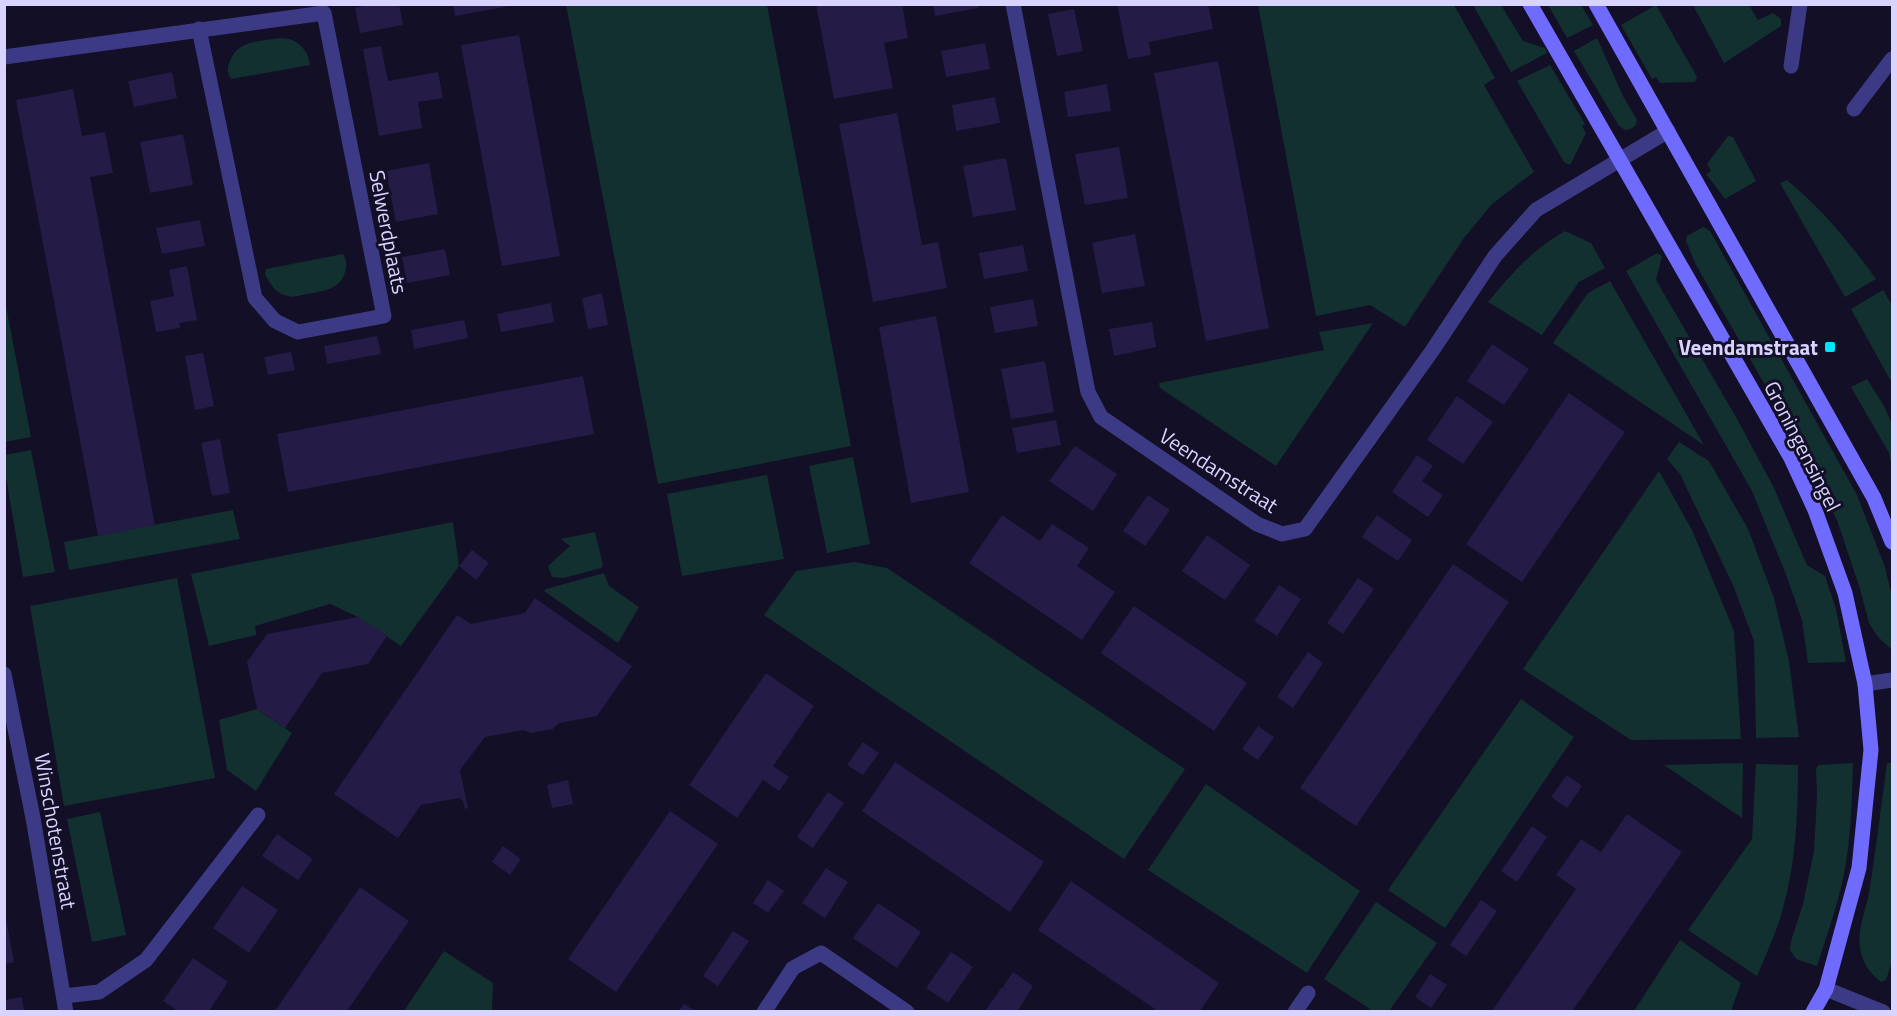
<svg xmlns="http://www.w3.org/2000/svg" width="1897" height="1016" viewBox="0 0 1897 1016" font-family="'Titillium Web',sans-serif">
<style>
.green{fill:#12302f}
.building{fill:#241b47}
.lines{fill:none;stroke-linecap:round;stroke-linejoin:round}
.lane{stroke:#3d3a85;stroke-width:15}
.street{stroke:#3d3a85;stroke-width:15}
.secondary{stroke:#6f6bff;stroke-width:15}
.poi-dot{fill:#00e5ff;stroke:#130f26;stroke-width:2}
.labels{text-anchor:middle;dominant-baseline:central;stroke-width:6;stroke-linejoin:round;paint-order:stroke}
.street-label{font-size:21px;fill:#d9d4ff;stroke:#130f26}
.poi-label{font-size:21px;font-weight:bold;fill:#d9d4ff;stroke:#130f26;text-anchor:end}
</style>
<rect width="100%" height="100%" fill="#130f26"/>
<!-- green -->
<g class="green">
<polygon points="566,5 767,5 851,446 658,484"/>
<polygon points="1258,5 1454,5 1495,78 1484,85 1534,172 1492,204 1464,238 1405,327 1370,305 1316,316"/>
<polygon points="1473,5 1501,5 1523,41 1545,48 1547,53 1511,72"/>
<polygon points="1548,5 1581,5 1593,25 1567,38"/>
<polygon points="1656,5 1697,77 1695,82 1660,83 1656,77 1652,79 1621,25"/>
<polygon points="1693,5 1749,5 1758,20 1773,13 1781,19 1781,26 1724,63"/>
<path d="M280,38C296,37 309,50 310,65L231,79C227,72 227,68 230,61C237,40 262,41 280,38Z"/>
<path d="M1597,38L1623,96L1637,120C1636,127 1632,129 1625,130L1619,126L1574,51Z"/>
<polygon points="1550,65 1585,124 1582,126 1586,133 1570,165 1564,162 1517,81"/>
<polygon points="1728,136 1733,137 1756,181 1725,199 1706,174 1711,171 1707,164"/>
<path d="M1787,180C1821,208 1850,243 1876,279L1845,297L1780,183Z"/>
<polygon points="1703,227 1710,231 1857,495 1885,567 1892,597 1892,650 1878,637 1869,623 1860,589 1837,520 1796,439 1696,265 1686,241 1687,236"/>
<path d="M1565,231L1591,243L1605,268L1579,282L1542,335L1488,302C1510,275 1534,248 1565,231Z"/>
<polygon points="1657,253 1662,256 1656,280 1736,417 1774,488 1807,565 1825,576 1836,609 1846,662 1808,663 1802,620 1785,572 1752,491 1626,271"/>
<path d="M343,254C347,261 347,265 345,272C340,290 323,291 307,294C301,295 294,298 288,296C276,294 270,284 265,274L266,269Z"/>
<polygon points="1610,281 1704,445 1553,343 1588,293"/>
<polygon points="1883,290 1892,305 1892,383 1851,309"/>
<polygon points="5,301 31,437 5,442 4,442"/>
<polygon points="1373,323 1276,466 1160,388 1159,383 1324,350 1319,332"/>
<polygon points="1867,379 1884,406 1892,424 1892,470 1889,453 1851,387"/>
<polygon points="1679,442 1709,461 1748,529 1774,598 1789,661 1799,737 1756,738 1754,641 1733,585 1680,474 1667,459"/>
<polygon points="31,450 55,572 23,577 5,471 5,455"/>
<polygon points="853,457 870,544 827,553 809,466"/>
<polygon points="1659,471 1692,530 1734,631 1741,739 1631,740 1523,669"/>
<polygon points="767,475 784,559 682,576 667,494"/>
<polygon points="233,510 240,539 69,570 64,542"/>
<polygon points="453,522 459,566 401,646 358,617 330,604 255,626 256,635 209,646 191,574"/>
<polygon points="595,532 603,565 601,568 564,578 552,577 548,566 570,546 561,539"/>
<polygon points="854,562 887,568 1185,769 1124,859 764,615 796,571"/>
<polygon points="604,573 609,586 639,607 618,643 544,591 546,589"/>
<polygon points="177,578 215,778 64,806 30,606"/>
<polygon points="1521,699 1574,737 1445,928 1388,890"/>
<polygon points="257,709 292,733 256,791 227,770 219,720"/>
<polygon points="1743,763 1742,818 1664,765"/>
<path d="M1853,763C1852,799 1851,834 1845,869C1839,902 1827,934 1817,966L1796,959L1790,950L1791,941L1803,904L1814,851L1817,796L1816,768L1819,765Z"/>
<path d="M1887,763H1892V962L1886,980L1881,982C1869,973 1862,962 1860,947C1857,928 1866,911 1869,893C1876,850 1881,806 1887,763Z"/>
<path d="M1756,764L1798,765C1798,815 1796,863 1782,912C1776,933 1766,955 1757,976L1688,930L1752,839Z"/>
<polygon points="1206,784 1360,891 1307,973 1148,870"/>
<polygon points="100,812 126,935 92,942 67,819"/>
<polygon points="1376,902 1437,943 1389,1011 1373,1011 1324,979"/>
<polygon points="1680,940 1741,983 1731,1011 1634,1011"/>
<polygon points="444,951 493,983 492,1011 404,1011"/>
</g>
<!-- building -->
<g class="building">
<polygon points="371,4 399,4 403,25 360,33 355,8"/>
<polygon points="453,4 510,4 510,6 455,16"/>
<polygon points="816,4 902,4 908,38 884,43 893,88 834,99"/>
<polygon points="933,4 978,4 978,8 935,16"/>
<polygon points="1117,4 1208,4 1213,29 1149,42 1151,55 1128,59"/>
<polygon points="1074,9 1083,51 1057,56 1048,14"/>
<polygon points="519,35 560,256 502,266 461,45"/>
<polygon points="985,43 990,69 946,77 941,51"/>
<polygon points="381,46 388,81 438,72 443,98 418,102 422,128 379,136 363,49"/>
<polygon points="1218,61 1269,328 1206,341 1154,73"/>
<polygon points="172,72 177,98 134,107 128,81"/>
<polygon points="1107,84 1111,111 1068,117 1064,92"/>
<polygon points="73,89 82,136 105,132 113,173 90,177 155,525 98,536 16,100"/>
<polygon points="995,97 1000,123 956,131 952,105"/>
<polygon points="897,113 922,245 938,242 947,288 873,302 839,124"/>
<polygon points="183,134 193,185 150,193 140,142"/>
<polygon points="1119,147 1128,198 1085,205 1075,154"/>
<polygon points="1006,158 1016,210 973,217 963,166"/>
<polygon points="429,163 438,214 396,222 386,171"/>
<polygon points="200,220 205,246 162,254 156,228"/>
<polygon points="1135,234 1145,286 1102,293 1092,243"/>
<polygon points="1023,245 1028,271 984,279 979,253"/>
<polygon points="445,249 450,275 407,283 402,257"/>
<polygon points="187,266 197,320 179,323 180,328 156,332 150,301 174,296 169,270"/>
<polygon points="602,293 608,325 588,329 582,298"/>
<polygon points="1033,299 1038,326 995,333 990,307"/>
<polygon points="551,303 554,322 501,332 497,314"/>
<polygon points="936,316 969,492 911,503 879,327"/>
<polygon points="464,320 468,338 414,349 411,330"/>
<polygon points="1152,322 1156,347 1114,356 1109,329"/>
<polygon points="377,336 381,354 327,364 324,346"/>
<polygon points="1492,344 1529,369 1504,405 1467,381"/>
<polygon points="291,352 295,370 268,375 264,357"/>
<polygon points="203,353 214,406 195,410 185,356"/>
<polygon points="1045,361 1054,412 1011,419 1001,369"/>
<polygon points="583,376 594,434 288,492 277,434"/>
<polygon points="1569,393 1625,432 1522,582 1466,544"/>
<polygon points="1457,396 1493,422 1463,464 1427,440"/>
<polygon points="1056,420 1061,445 1017,453 1012,428"/>
<polygon points="220,439 230,493 212,496 201,443"/>
<polygon points="1075,446 1117,474 1093,511 1049,481"/>
<polygon points="1417,455 1433,466 1422,481 1443,495 1428,517 1392,492"/>
<polygon points="1148,495 1170,510 1145,546 1123,531"/>
<polygon points="1002,515 1040,541 1052,524 1089,548 1077,566 1115,592 1082,640 969,563"/>
<polygon points="1377,515 1412,540 1398,561 1362,537"/>
<polygon points="1207,535 1250,565 1225,600 1182,571"/>
<polygon points="472,550 489,563 476,580 459,566"/>
<polygon points="1453,564 1509,602 1356,826 1300,788"/>
<polygon points="1358,578 1374,589 1343,634 1327,623"/>
<polygon points="1279,585 1301,599 1277,636 1254,621"/>
<polygon points="535,598 632,666 597,716 559,723 553,729 531,733 523,730 485,737 460,770 468,808 465,809 463,801 459,798 421,805 398,838 334,794 457,615 471,624 525,613"/>
<polygon points="1134,606 1247,683 1214,731 1101,653"/>
<polygon points="358,617 387,636 368,664 322,673 285,728 257,709 247,662 267,634"/>
<polygon points="1308,652 1323,663 1293,708 1277,697"/>
<polygon points="766,673 814,706 773,766 789,777 779,791 763,780 737,818 689,785"/>
<polygon points="1258,726 1274,737 1258,760 1242,749"/>
<polygon points="863,742 879,753 863,775 847,765"/>
<polygon points="895,762 1044,862 1010,912 862,811"/>
<polygon points="1567,775 1582,786 1567,808 1551,797"/>
<polygon points="568,780 573,804 552,808 547,785"/>
<polygon points="828,792 844,803 813,848 797,837"/>
<polygon points="670,811 718,844 616,992 568,959"/>
<polygon points="1627,814 1682,852 1580,1000 1572,1011 1492,1011 1576,889 1556,875 1581,839 1601,852"/>
<polygon points="1532,826 1547,837 1517,882 1501,871"/>
<polygon points="277,834 313,859 298,880 262,856"/>
<polygon points="503,846 521,859 510,875 492,862"/>
<polygon points="826,868 848,882 825,918 802,903"/>
<polygon points="768,880 784,891 768,913 753,903"/>
<polygon points="1071,881 1219,983 1200,1011 1158,1011 1038,930"/>
<polygon points="242,886 278,910 249,953 213,928"/>
<polygon points="360,887 409,921 347,1011 275,1011"/>
<polygon points="1481,900 1497,911 1466,956 1450,945"/>
<polygon points="878,903 921,932 897,968 853,938"/>
<polygon points="4,919 6,919 14,962 4,964"/>
<polygon points="733,931 749,941 718,986 703,976"/>
<polygon points="951,952 973,967 948,1003 926,988"/>
<polygon points="193,958 228,982 209,1011 178,1011 163,1001"/>
<polygon points="1013,972 1033,986 1018,1011 985,1011 1002,987 1010,992 1003,987"/>
<polygon points="1430,974 1447,985 1431,1008 1415,997"/>
<polygon points="22,997 24,1011 4,1011 4,1000"/>
<polygon points="684,1004 695,1011 678,1011"/>
</g>
<g class="lines">
<!-- lane -->
<g class="lane">
<polyline points="1791,66 1800,4"/>
<polyline points="1854,109 1892,59"/>
<polyline points="64,996 99,992 146,960 258,815"/>
</g>
<!-- street -->
<g class="street">
<polyline points="1013,4 1088,392 1101,417 1257,524 1282,534 1305,529 1432,351 1495,256 1536,210 1668,131"/>
<polyline points="4,57 324,13 384,316 298,332 275,321 255,298 199,29"/>
<polyline points="4,674 33,818 66,1012"/>
<polyline points="1865,684 1892,680"/>
<polyline points="1826,989 1883,1012"/>
<polyline points="764,1012 793,968 821,953 907,1012"/>
<polyline points="1295,1012 1308,993"/>
</g>
<!-- secondary -->
<g class="secondary">
<polyline points="1530,4 1791,458 1815,510 1845,593 1865,684 1871,750 1859,868 1826,989 1813,1012"/>
<polyline points="1596,4 1874,498 1892,542"/>
</g>
</g>
<!-- markers -->
<rect class="poi-dot" x="1824" y="341" width="12" height="12" rx="3"/>
<g class="labels">
<!-- street labels -->
<g class="street-label">
<text transform="translate(389 232) rotate(79)">Selwerdplaats</text>
<text transform="translate(1803 446) rotate(63)">Groningensingel</text>
<text transform="translate(1219 470) rotate(33)">Veendamstraat</text>
<text transform="translate(56 831) rotate(80)">Winschotenstraat</text>
</g>
<!-- poi labels -->
<g class="poi-label">
<text x="1818" y="347">Veendamstraat</text>
</g>
</g>
<!-- border -->
<rect width="1897" height="1016" fill="none" stroke="#d9d4ff" stroke-width="12"/>
</svg>
